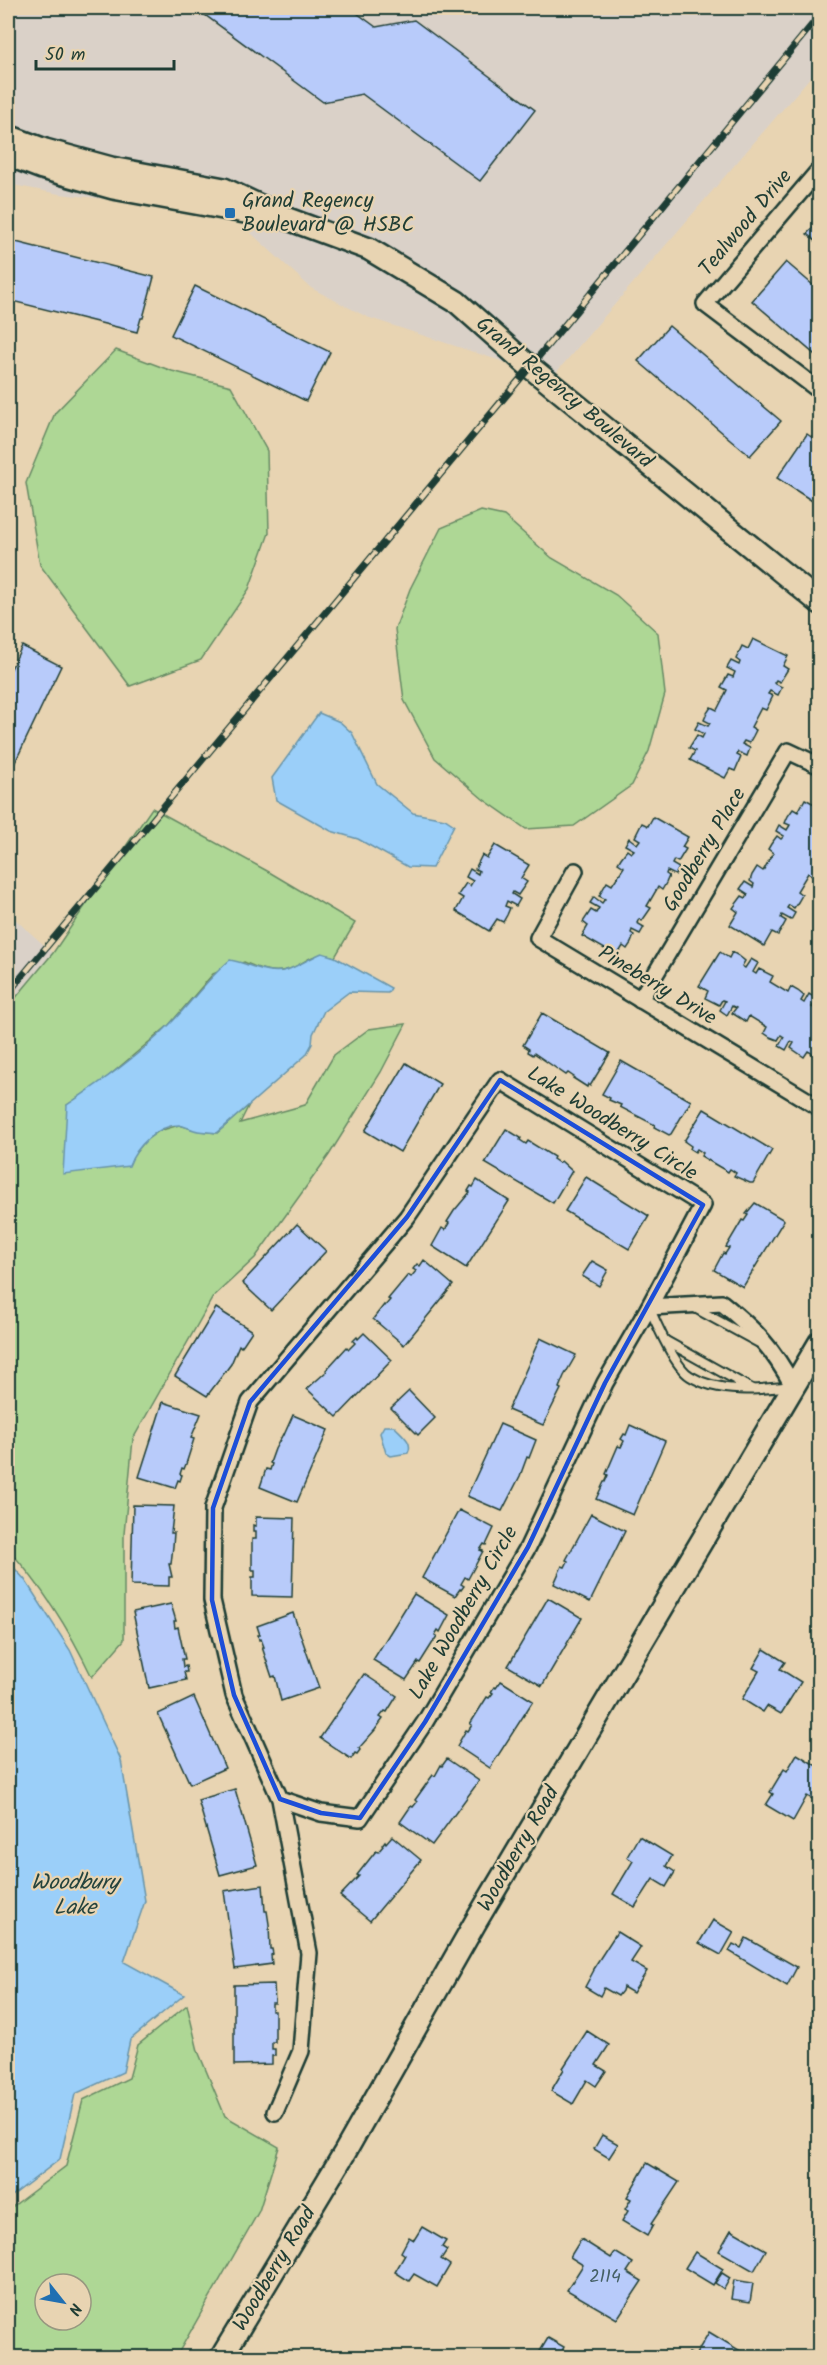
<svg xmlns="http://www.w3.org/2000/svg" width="827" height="2365" viewBox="0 0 827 2365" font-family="Kalam,sans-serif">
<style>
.built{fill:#dad1c8}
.green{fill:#aed795;stroke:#668a64;stroke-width:1.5;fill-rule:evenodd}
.water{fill:#9bcff9;stroke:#6995aa;stroke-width:1.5}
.building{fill:#b8cbfa;stroke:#1f3d34;stroke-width:1.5}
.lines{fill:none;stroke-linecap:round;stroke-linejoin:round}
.lane-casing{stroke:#1f3d34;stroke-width:12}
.street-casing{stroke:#1f3d34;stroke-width:20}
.secondary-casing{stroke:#1f3d34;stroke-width:26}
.lane{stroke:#e8d4b2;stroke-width:8}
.street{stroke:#e8d4b2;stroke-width:15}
.secondary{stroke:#e8d4b2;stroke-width:21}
.rail-casing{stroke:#1f3d34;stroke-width:7}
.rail{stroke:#e8d4b2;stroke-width:4.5;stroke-dasharray:14;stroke-linecap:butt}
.marked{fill:none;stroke:#1d4ed8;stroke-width:4.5;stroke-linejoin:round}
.poi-dot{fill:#1f6fb2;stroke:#e8d4b2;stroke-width:2}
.labels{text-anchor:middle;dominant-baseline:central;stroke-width:4.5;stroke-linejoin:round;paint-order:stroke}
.number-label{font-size:18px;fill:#456066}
.poi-label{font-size:21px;fill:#1f3d34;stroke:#e8d4b2;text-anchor:start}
.street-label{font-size:21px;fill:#1f3d34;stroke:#e8d4b2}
.water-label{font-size:22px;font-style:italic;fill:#25443e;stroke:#e8d4b2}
</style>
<rect width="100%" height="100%" fill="#e8d4b2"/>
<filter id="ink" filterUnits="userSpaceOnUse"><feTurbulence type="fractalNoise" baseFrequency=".0167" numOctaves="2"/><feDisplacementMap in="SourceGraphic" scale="12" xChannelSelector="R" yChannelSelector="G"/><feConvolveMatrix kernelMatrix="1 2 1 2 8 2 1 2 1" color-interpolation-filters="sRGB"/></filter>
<g filter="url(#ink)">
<!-- built -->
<g class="built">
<polygon points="8,8 819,8 819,67 554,375 298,213 298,210 290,209 226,180 112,158 47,141 8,125"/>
<polygon points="8,165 82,191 126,201 59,194 8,184"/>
<polygon points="240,223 286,228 365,258 451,309 513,365 367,317 311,288"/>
<polygon points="8,913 53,953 8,1007"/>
</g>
<!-- green -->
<g class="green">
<polygon points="116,350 172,371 231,386 267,451 269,533 249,589 201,660 130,686 40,565 26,483 55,413"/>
<polygon points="481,511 504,516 552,558 616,595 658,633 665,694 649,751 632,785 574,826 526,829 483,799 435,758 404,700 395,629 410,589 441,528"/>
<path d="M152,808L269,872L355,923L335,957C309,950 308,964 286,970C272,974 257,968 244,962L213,974L169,1025L103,1081L67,1105L133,1156L146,1140L159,1131L179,1125L200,1131L217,1133L249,1105L240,1123L305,1105L334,1055L369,1029L406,1024L381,1072L329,1155L255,1258L213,1297L133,1439L124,1534V1640L92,1677C70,1631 43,1587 8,1549V1007L53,953Z"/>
<path d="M187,2005L198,2051L225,2116L279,2147L259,2211L176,2357H8V2210L66,2166L83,2100L129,2078L138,2045ZM45,2284H81V2320H45Z"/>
</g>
<!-- water -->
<g class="water">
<polygon points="319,713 340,722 352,733 377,784 413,813 445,819 454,825 432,868 408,867 358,839 331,831 276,800 272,778"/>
<path d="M322,953L335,957L391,988L388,993L349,992L324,1011L313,1034L312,1044L306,1055L217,1133C211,1132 204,1132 198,1131C192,1130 185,1126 179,1125C157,1125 136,1147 129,1166L63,1174L67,1105C101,1082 141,1054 170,1024C191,1003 207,979 230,960C248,963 268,976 287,970C299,966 310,958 322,953Z"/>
<path d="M384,1426H394C401,1434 414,1442 408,1453L391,1456L386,1453L380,1433Z"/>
<polygon points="8,1561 25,1580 70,1650 121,1760 145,1901 124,1962 184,1995 130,2040 123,2072 75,2094 60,2159 8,2199"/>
</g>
<!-- building -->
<g class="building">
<polygon points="204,8 350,8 376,27 414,20 535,110 480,181 362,94 323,102 201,12"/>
<polygon points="820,219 820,245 807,234"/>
<polygon points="8,240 154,277 143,318 141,318 137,332 8,300"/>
<polygon points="786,262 820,291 820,359 752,301"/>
<polygon points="195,286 330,352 306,401 171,335"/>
<polygon points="669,326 781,421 750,456 638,361"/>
<polygon points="807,434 820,443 820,506 777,478"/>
<polygon points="753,639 788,656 783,666 788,669 780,682 776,680 774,683 782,687 778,695 770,691 768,694 773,696 766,710 761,708 751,727 756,730 753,736 749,743 744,741 742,744 750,748 747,756 738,752 737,755 741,757 735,771 730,769 725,778 690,760 695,751 689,748 697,735 702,738 704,734 695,729 699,722 708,726 710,723 704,720 707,713 711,707 717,710 727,690 721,687 728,675 733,677 735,672 727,668 731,661 739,665 740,662 736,659 742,646 748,649"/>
<polygon points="22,646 61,666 8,777 8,675"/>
<polygon points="805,799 820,807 820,858 817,857 816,860 820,864 813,876 808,873 797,891 802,895 798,902 794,908 789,905 787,908 795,913 791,920 782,915 781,918 786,921 781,930 778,935 772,932 764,946 730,925 738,912 733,908 742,896 746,898 748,894 740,889 745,882 753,887 754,884 750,881 752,875 757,867 763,871 773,853 768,849 771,844 777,836 781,839 784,836 776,831 779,825 787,830 790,825 785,823 788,816 793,809 798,812"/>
<polygon points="653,817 688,837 682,847 686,849 678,862 674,860 672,864 679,868 675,875 667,871 666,874 669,876 666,883 662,890 658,887 647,906 651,908 642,921 639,919 637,923 644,927 640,934 632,930 631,933 634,935 631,943 627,949 623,946 617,956 582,936 588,926 583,922 591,910 596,913 599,908 590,903 594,897 602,903 605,899 599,896 607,882 612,885 624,867 618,863 621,858 627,850 631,853 634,850 625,845 629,838 637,844 640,840 635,837 642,823 648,826"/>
<polygon points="495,845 529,865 521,878 527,882 518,895 513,892 512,894 520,899 516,906 507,901 505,906 510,908 507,915 503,922 497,919 489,931 456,911 463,898 458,895 466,883 470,886 473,881 466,877 470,869 478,874 479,871 475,869 482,855 487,858"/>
<polygon points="720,952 729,958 732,952 739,956 745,961 742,966 745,968 751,959 758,963 753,972 756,974 759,969 773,976 770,982 788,993 791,987 798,991 804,996 801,1001 804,1003 809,994 817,999 812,1007 815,1009 818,1004 820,1005 820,1053 817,1056 808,1051 804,1057 791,1048 794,1043 791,1041 786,1050 779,1046 784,1037 781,1035 778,1040 770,1037 764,1033 767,1027 749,1016 746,1022 732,1013 736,1008 732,1006 727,1015 720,1010 725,1001 722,1000 719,1005 705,998 708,991 699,986"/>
<polygon points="542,1013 610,1053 590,1086 588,1084 587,1087 573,1078 574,1077 568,1073 566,1075 534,1053 533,1055 528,1052 529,1049 523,1045"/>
<polygon points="621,1061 691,1101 671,1134 669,1135 654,1127 655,1125 620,1107 621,1105 609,1100 610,1098 602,1094"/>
<polygon points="406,1063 440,1084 400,1152 365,1131"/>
<polygon points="704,1109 772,1150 753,1183 750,1183 734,1176 736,1173 730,1169 728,1172 716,1165 701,1156 703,1153 697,1149 695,1152 690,1149 691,1146 684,1141"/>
<polygon points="506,1129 521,1138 520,1140 526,1144 528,1141 554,1157 553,1159 559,1163 561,1161 572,1171 553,1203 485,1163"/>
<polygon points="586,1177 649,1216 629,1249 565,1211"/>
<polygon points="477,1180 509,1201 466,1268 432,1246 442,1228 445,1230 449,1223 447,1222 454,1211 470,1192 468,1191 471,1186 473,1187"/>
<polygon points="755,1203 784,1220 743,1287 714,1270 723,1253 725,1254 729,1248 726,1247 742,1220 744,1221 748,1215 746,1214"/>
<polygon points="297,1224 326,1251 271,1310 242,1283"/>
<polygon points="424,1260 453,1285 404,1345 373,1319 384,1305 385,1306 390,1300 388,1299 408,1275 411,1277 416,1271 413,1269 417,1264 420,1266"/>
<polygon points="592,1261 608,1270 599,1286 582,1276"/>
<polygon points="216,1308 252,1331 244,1343 241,1347 239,1345 231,1364 207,1396 175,1376"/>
<polygon points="364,1333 392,1360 337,1417 307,1389 327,1371 326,1370 347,1347 349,1349 355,1343 353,1341 357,1337 358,1339"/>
<polygon points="540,1338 576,1355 564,1376 559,1388 561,1389 543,1425 508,1410"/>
<polygon points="409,1391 435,1418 418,1435 391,1408"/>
<polygon points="163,1402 201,1414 191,1438 194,1439 186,1464 184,1469 182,1468 180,1474 182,1475 180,1481 178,1480 175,1488 139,1477"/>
<polygon points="293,1415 328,1430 297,1502 260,1487 266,1469 270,1470 272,1464 270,1463 275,1449 283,1434 284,1435"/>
<polygon points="500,1424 536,1440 529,1458 527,1457 520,1476 502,1511 467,1496"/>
<polygon points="630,1425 665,1441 633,1515 596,1499 604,1482 605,1482 608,1475 606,1474 618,1446 621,1447 624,1441 621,1439 624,1434 626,1435"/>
<polygon points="133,1505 174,1506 171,1533 174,1533 173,1546 171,1564 169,1564 172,1577 169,1577 169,1586 131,1585"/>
<polygon points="459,1510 494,1528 486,1545 484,1544 480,1550 483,1551 468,1579 465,1577 461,1584 464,1586 461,1590 460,1589 455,1596 422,1578"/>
<polygon points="591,1514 625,1531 590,1602 554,1584 562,1566 565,1567 568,1561 566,1560"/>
<polygon points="256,1517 294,1518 292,1597 252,1596 252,1577 255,1577 255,1570 252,1570 252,1539 256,1539 256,1531 253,1531 253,1525 256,1526"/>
<polygon points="414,1594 449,1615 440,1632 438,1630 435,1635 437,1636 420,1663 418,1662 406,1680 373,1660"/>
<polygon points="548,1598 582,1618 542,1686 508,1666"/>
<polygon points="171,1604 176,1621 174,1621 175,1628 178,1627 185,1659 182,1659 183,1667 186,1666 187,1672 184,1672 186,1680 149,1688 133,1612"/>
<polygon points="293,1613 319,1688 281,1701 275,1676 272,1677 262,1647 264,1647 261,1639 259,1640 258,1635 260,1635 257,1626"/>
<polygon points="764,1649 785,1662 780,1669 801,1682 781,1714 767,1706 763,1712 742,1699 759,1671 753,1668"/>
<polygon points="364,1674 397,1696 387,1712 385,1711 380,1717 383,1719 375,1730 359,1748 360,1750 357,1754 355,1753 351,1759 320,1738"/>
<polygon points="501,1681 533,1701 490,1768 457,1746 466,1730 468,1731 472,1725 470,1724 487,1697 489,1698 493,1693 491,1692 494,1687 496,1688"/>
<polygon points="194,1697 225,1768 190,1784 158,1714"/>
<polygon points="797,1754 820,1768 820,1803 807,1796 793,1821 766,1805 773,1794 770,1792 784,1769 787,1771"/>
<polygon points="447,1759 479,1781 432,1845 400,1822 411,1806 413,1807 417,1802 415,1800 430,1779 433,1775 435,1776 441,1765 442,1766"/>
<polygon points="235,1789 257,1865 220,1875 198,1800"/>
<polygon points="392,1836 421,1860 370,1921 340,1896 359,1876 357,1875 376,1851 378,1852 383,1846 382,1845 385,1841 386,1843"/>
<polygon points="639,1836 672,1856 666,1866 675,1872 666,1887 653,1879 635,1907 613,1894 633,1861 627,1857"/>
<polygon points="263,1885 265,1911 267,1911 269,1924 270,1949 272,1949 273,1954 271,1955 272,1964 235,1969 224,1891"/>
<polygon points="713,1920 734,1932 721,1955 699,1943"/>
<polygon points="617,1932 641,1947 631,1962 647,1971 633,1993 623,1987 622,1991 618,1996 604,1988 600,1996 585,1987 594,1970 593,1969"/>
<polygon points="746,1938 797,1967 787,1986 729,1951 733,1944 741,1948"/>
<polygon points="274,1984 275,2003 272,2003 272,2011 275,2011 275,2042 272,2042 272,2049 275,2049 275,2056 272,2056 272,2064 234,2065 234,1985"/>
<polygon points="587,2031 609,2045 596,2065 606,2071 596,2086 587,2080 573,2104 551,2091 564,2069 563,2068"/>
<polygon points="602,2135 618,2144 609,2158 594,2149"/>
<polygon points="647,2163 679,2182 651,2224 653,2225 647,2236 622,2221 628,2211 625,2209 631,2199 627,2197"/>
<polygon points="422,2227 446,2241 442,2247 447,2250 441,2259 450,2265 437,2287 414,2274 409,2281 395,2272 405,2255 401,2252 409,2237 414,2240"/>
<polygon points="731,2230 766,2250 754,2271 719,2251"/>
<polygon points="581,2239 611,2258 615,2252 633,2263 627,2272 642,2281 617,2319 567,2290 583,2265 570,2257"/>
<polygon points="695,2252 723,2269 713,2285 685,2268"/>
<polygon points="722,2273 730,2278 724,2289 715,2283"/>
<polygon points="734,2280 753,2283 750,2302 731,2299"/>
<polygon points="709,2332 752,2358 686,2358 689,2353 695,2356"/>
<polygon points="548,2338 564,2347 558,2358 536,2358"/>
</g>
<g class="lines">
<!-- lane casing -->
<g class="lane-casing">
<g id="lane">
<polyline points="693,1307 759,1343"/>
<path d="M650,1309C657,1325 675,1367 690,1376C719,1394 759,1390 791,1386"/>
<polyline points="666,1341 752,1389"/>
</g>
</g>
<!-- street casing -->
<g class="street-casing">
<g id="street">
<polyline points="820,169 705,304 820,391"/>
<polyline points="575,871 538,938 820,1108"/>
<polyline points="640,1000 788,751 820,766"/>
<path d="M649,1307L722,1303C755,1330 773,1348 793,1386"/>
<polyline points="275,2112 301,2051 309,1953 280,1799 234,1695 212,1600 213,1508 250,1402 407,1217 500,1080 703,1205 649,1307 605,1383 528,1547 425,1722 360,1818 321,1813 280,1799"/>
</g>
</g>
<!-- secondary casing -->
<g class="secondary-casing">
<g id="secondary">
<polyline points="8,136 45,150 111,168 224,189 288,219 369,249 457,302 530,367 820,603"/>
<polyline points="8,155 42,168 113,188 272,217"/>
<polyline points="221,2358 345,2152 475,1923 820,1342"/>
</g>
</g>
<!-- lane -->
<use href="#lane" class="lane"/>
<!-- street -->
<use href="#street" class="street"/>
<!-- secondary -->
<use href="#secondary" class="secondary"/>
<!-- rail casing -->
<g class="rail-casing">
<polyline id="rail" points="8,993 530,367 820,15"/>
</g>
<!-- rail -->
<use href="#rail" class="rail"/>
</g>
</g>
<!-- marked area -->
<path class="marked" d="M500,1080L703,1205L605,1383L528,1547L425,1722L360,1818L321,1813L280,1799L234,1695L212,1600L213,1508L250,1402L407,1217Z"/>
<!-- markers -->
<rect class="poi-dot" x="224" y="207" width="12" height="12" rx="3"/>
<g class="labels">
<!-- number labels -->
<g class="number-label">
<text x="605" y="2277">2114</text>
</g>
<!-- poi labels -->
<g class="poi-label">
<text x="242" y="201">Grand Regency<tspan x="242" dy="24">Boulevard @ HSBC</tspan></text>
</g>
<!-- street labels -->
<g class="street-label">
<text transform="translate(746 223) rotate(-50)">Tealwood Drive</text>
<text transform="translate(564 393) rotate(40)">Grand Regency Boulevard</text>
<text transform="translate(705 850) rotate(-59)">Goodberry Place</text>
<text transform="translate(657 986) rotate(31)">Pineberry Drive</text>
<text transform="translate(612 1124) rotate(32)">Lake Woodberry Circle</text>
<text transform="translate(464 1613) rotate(-60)">Lake Woodberry Circle</text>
<text transform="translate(519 1849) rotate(-60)">Woodberry Road</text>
<text transform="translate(275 2269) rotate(-59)">Woodberry Road</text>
</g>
<!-- water labels -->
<g class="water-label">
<text x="75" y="1883">Woodbury<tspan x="75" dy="25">Lake</tspan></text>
</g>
</g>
<!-- margin -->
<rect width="827" height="2365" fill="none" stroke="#e8d4b2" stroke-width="30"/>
<rect x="15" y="15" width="797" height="2335" fill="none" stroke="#1f3d34" stroke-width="2" filter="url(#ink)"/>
<!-- north arrow -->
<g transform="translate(63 2302) rotate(121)"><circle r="28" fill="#e8d4b2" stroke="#989880" stroke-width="1.5"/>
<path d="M0-4.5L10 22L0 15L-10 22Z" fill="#1f6fb2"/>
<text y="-9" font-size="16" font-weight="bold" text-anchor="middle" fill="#1f3d34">N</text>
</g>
<!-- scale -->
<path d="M36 60v9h138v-9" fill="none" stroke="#1f3d34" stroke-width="3"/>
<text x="45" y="60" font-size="18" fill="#1f3d34" stroke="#e8d4b2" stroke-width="4.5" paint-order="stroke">50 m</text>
</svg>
